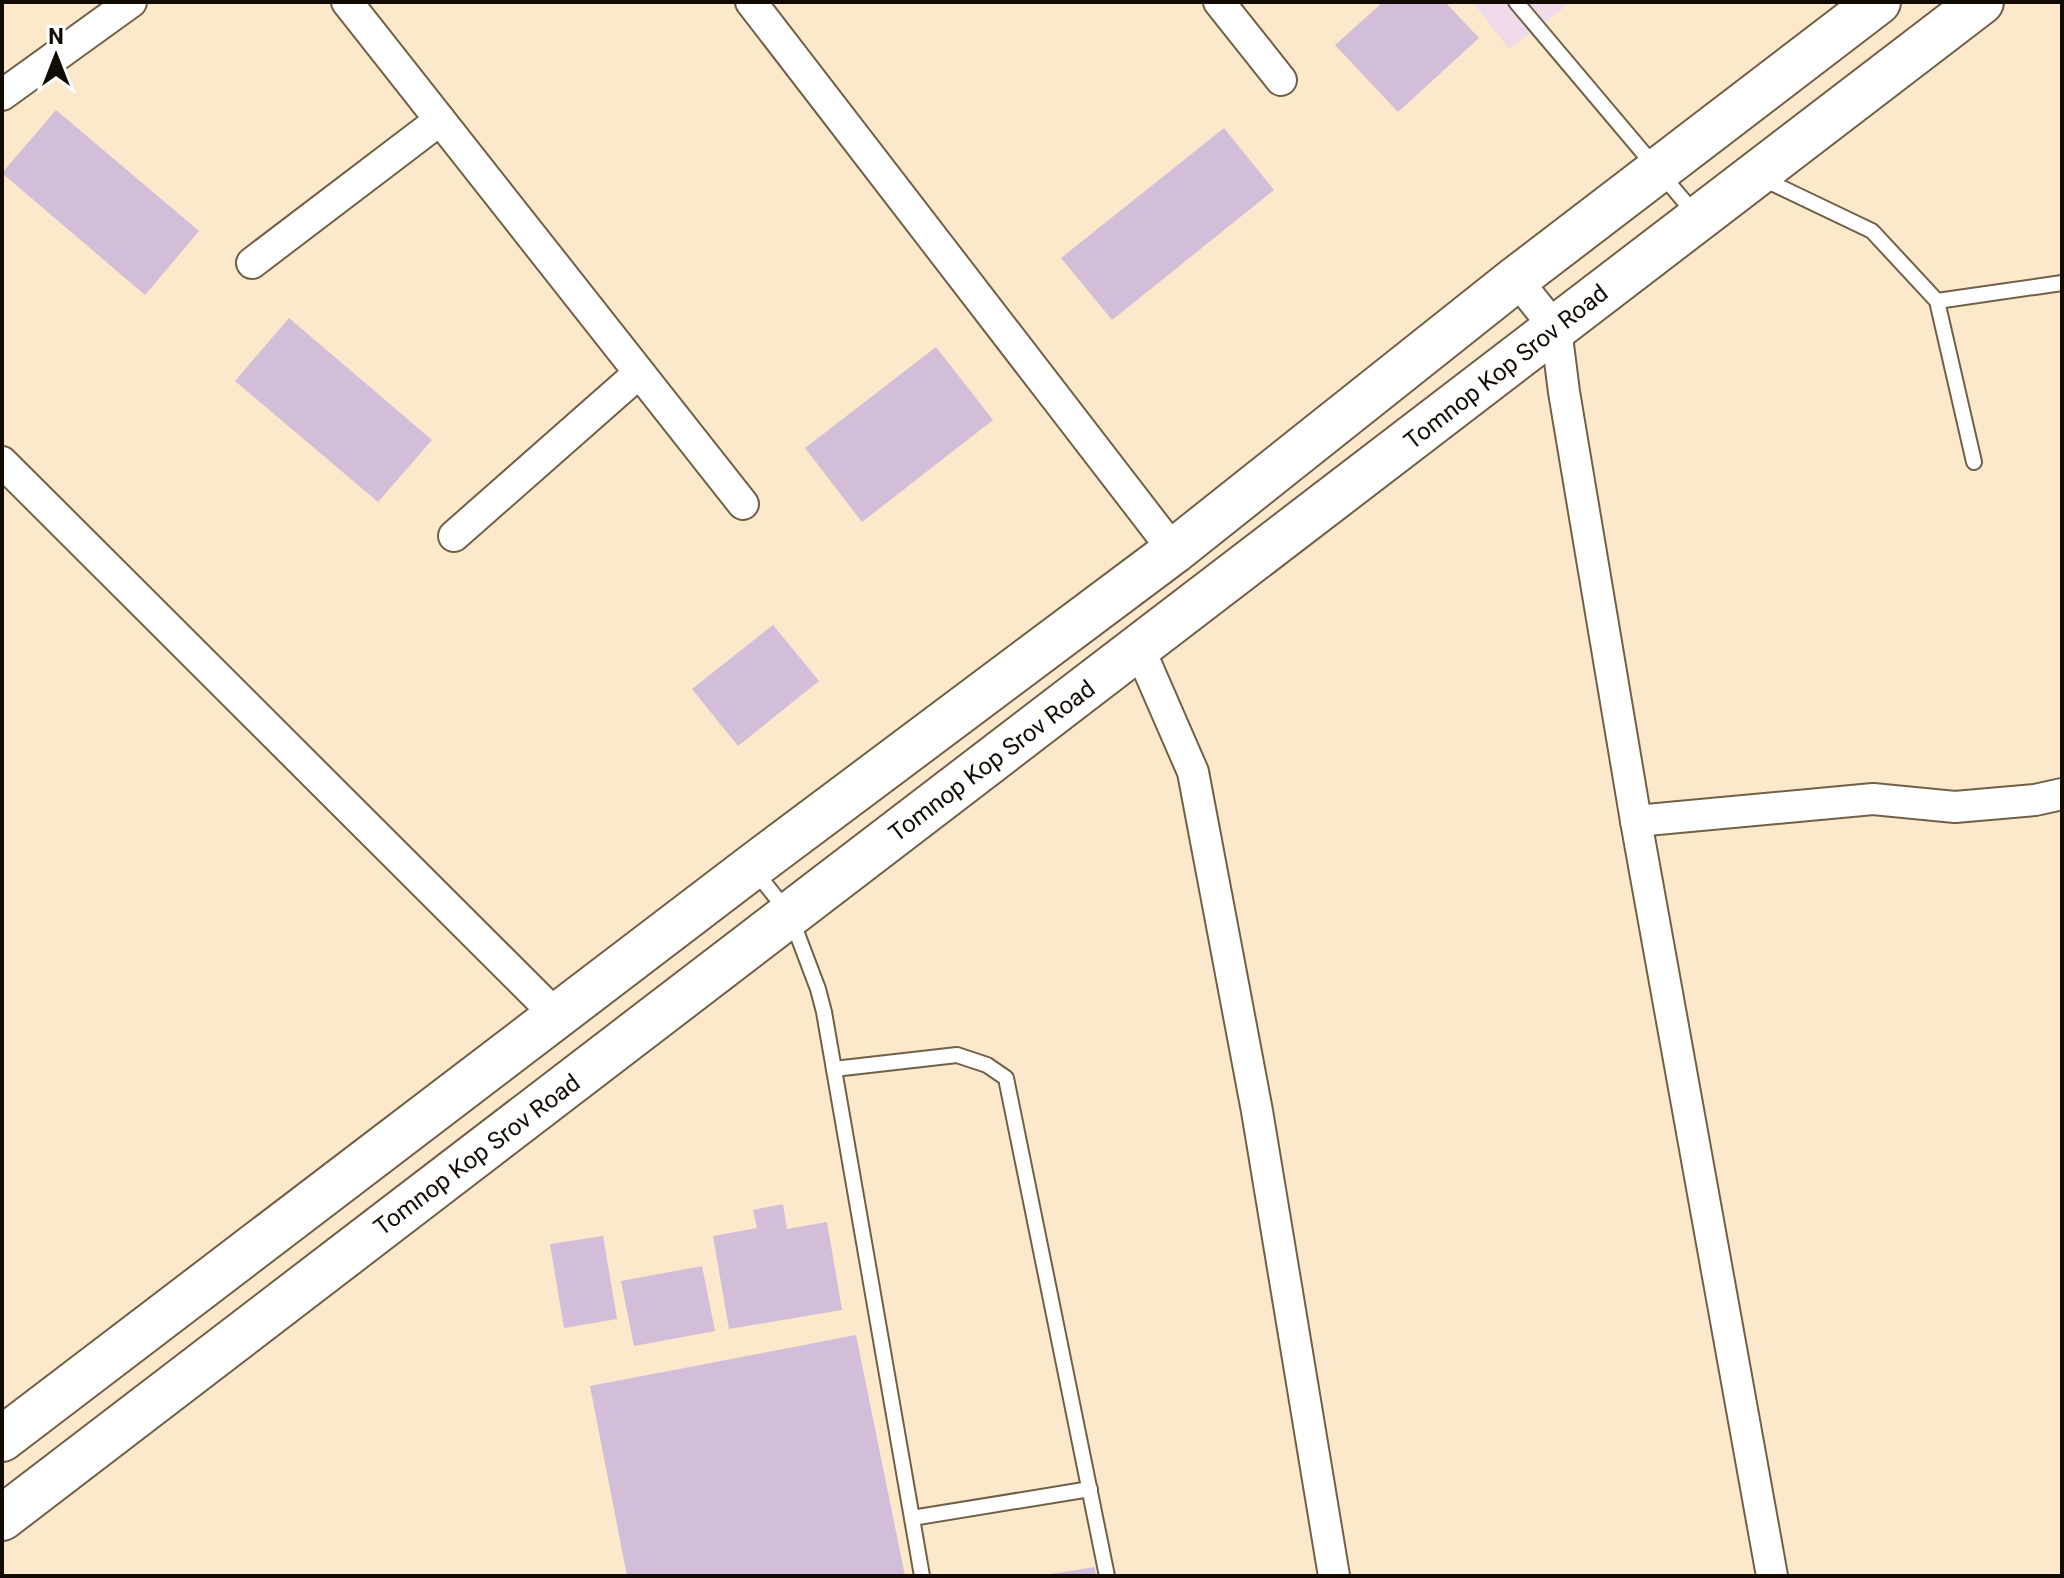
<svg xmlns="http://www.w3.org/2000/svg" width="2064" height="1578" viewBox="0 0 2064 1578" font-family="Roboto,sans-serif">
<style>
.medical{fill:#eedae9}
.building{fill:#d2bed9}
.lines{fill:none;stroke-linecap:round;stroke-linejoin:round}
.lane-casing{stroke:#716047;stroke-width:18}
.street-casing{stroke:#716047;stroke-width:34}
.primary-casing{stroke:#716047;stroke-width:48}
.lane{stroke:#fff;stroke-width:14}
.street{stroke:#fff;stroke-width:30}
.primary{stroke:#fff;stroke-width:44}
.labels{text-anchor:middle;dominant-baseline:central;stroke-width:6;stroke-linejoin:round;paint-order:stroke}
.street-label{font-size:24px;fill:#110b03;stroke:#fff}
</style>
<rect width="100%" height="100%" fill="#fce8cb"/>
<!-- medical -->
<polygon class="medical" points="1473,2 1571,2 1509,49"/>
<!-- building -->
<g class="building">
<polygon points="1383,2 1445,2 1479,38 1398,112 1335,45"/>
<polygon points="56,110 199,231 145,295 2,173"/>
<polygon points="1224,128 1274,190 1112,320 1061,258"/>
<polygon points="289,318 432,440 378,502 235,381"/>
<polygon points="936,347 993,420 862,522 805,448"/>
<polygon points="773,625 819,681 738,746 692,689"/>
<polygon points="783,1204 787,1229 827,1222 842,1310 729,1329 713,1236 757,1228 753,1210"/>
<polygon points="603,1236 617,1319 564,1328 550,1244"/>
<polygon points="702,1266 715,1331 634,1346 621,1281"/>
<polygon points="856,1335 905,1576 627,1576 590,1386"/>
<polygon points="1095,1567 1096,1576 1052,1576 1051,1574"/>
</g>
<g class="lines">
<!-- lane casing -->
<g class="lane-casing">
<g id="lane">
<polyline points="1516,2 1695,214"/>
<polyline points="1761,178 1872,231 1937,301 1974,462"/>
<polyline points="1937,301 2062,283"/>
<polyline points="755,871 790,915 818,989 824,1012 922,1576"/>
<polyline points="834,1069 957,1055 987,1065 1006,1078 1107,1576"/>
<polyline points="912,1518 1090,1489"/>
</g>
</g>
<!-- street casing -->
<g class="street-casing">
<g id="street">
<polyline points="347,2 743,504"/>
<polyline points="751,2 1174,551"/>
<polyline points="1219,2 1281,80"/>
<polyline points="2,95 131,2"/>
<polyline points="252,263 440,120"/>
<polyline points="1516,279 1556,329 1564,392 1636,821 1772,1576"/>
<polyline points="2,462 557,1016"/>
<polyline points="454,536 639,373"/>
<polyline points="1139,648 1193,772 1257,1111 1334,1576"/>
<polyline points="1636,821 1873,799 1955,807 2035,800 2062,794"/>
</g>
</g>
<!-- primary casing -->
<g class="primary-casing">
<g id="primary">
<polyline points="2,1439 752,867 1174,551 1516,279 1878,2"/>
<polyline points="2,1518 1981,2"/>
</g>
</g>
<!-- lane -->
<use href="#lane" class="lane"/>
<!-- street -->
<use href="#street" class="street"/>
<!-- primary -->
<use href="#primary" class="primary"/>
</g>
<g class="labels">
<!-- street labels -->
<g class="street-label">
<text transform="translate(1506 367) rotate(-38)">Tomnop Kop Srov Road</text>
<text transform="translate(992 761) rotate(-37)">Tomnop Kop Srov Road</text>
<text transform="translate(477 1155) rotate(-37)">Tomnop Kop Srov Road</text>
</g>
</g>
<!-- border -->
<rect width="2064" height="1578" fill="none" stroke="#110b03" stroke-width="8"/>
<!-- north arrow -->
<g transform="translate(56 56)" stroke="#ffffff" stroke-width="6" paint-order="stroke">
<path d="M0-6L14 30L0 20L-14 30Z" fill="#110b03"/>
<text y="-12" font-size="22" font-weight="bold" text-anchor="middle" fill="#110b03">N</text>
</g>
</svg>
